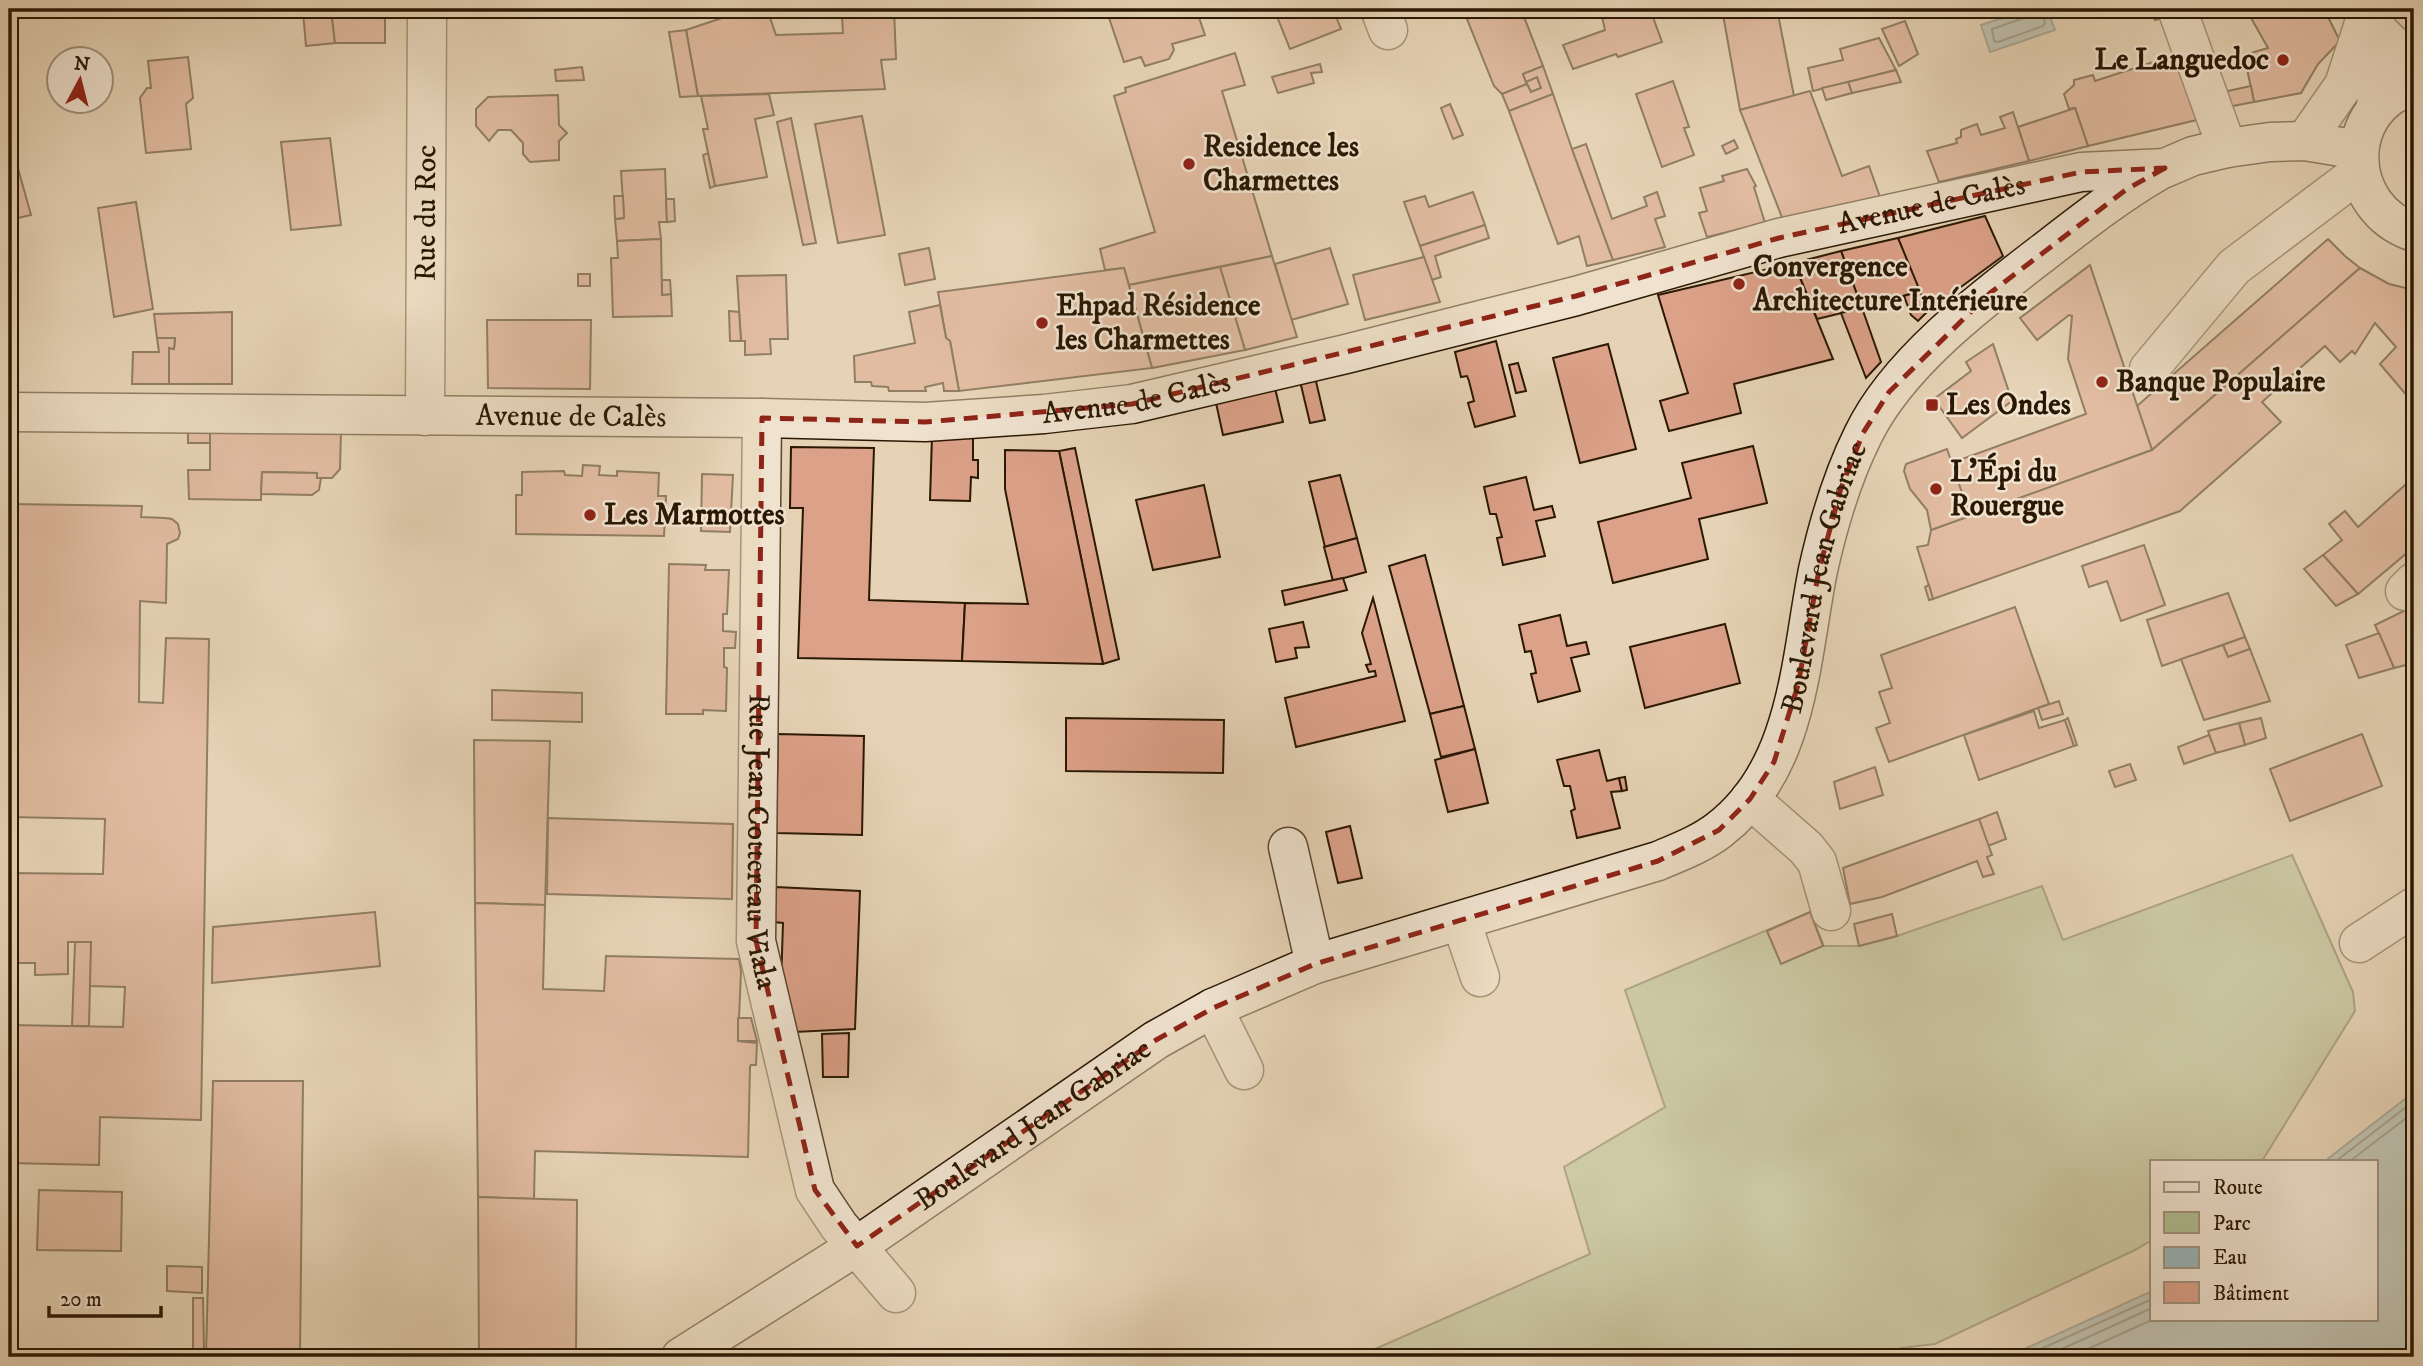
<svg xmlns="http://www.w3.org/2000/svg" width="2423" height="1366" viewBox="0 0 2423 1366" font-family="'IM FELL DW Pica',serif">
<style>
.green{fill:#afbe92;stroke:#6c6b4a;stroke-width:2}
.water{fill:#9ab5b8;stroke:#6d7670;stroke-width:2}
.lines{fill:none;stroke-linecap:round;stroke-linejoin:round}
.shore{stroke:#62665e;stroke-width:2}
.building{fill:#dca189;stroke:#2a1803;stroke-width:2}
.street-casing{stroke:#594730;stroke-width:41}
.secondary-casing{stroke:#2a1803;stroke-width:41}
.street{stroke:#efe2cf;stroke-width:38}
.secondary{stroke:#efe2cf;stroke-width:38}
.marked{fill:none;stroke:#8f2418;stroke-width:5;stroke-dasharray:14 9;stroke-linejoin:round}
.poi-dot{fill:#8f2418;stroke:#efe2cf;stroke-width:2.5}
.labels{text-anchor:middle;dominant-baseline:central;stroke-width:5;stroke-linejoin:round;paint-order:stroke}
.poi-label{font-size:30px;font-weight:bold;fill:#2a1803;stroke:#efe2cf;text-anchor:start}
.street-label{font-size:30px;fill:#2a1803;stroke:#efe2cf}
</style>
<rect width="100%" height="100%" fill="#e6d3b5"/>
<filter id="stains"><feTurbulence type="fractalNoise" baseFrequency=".00286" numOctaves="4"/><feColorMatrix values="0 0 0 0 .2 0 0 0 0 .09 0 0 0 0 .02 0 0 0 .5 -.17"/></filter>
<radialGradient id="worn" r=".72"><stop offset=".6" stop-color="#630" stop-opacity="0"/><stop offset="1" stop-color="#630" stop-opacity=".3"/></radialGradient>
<!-- green -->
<polygon class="green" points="2292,855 2353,992 2355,1011 2262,1161 2152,1161 2152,1240 2135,1250 1935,1344 1901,1348 1875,1357 1357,1357 1590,1254 1564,1167 1665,1107 1625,990 1810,912 1824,946 1859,946 1897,936 2042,886 2063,940"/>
<!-- water -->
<g class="water">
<polygon points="2030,9 2047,9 2055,30 1990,52 1981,25"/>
<polygon points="2414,1092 2414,1357 2007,1357 2152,1291 2152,1319 2376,1319 2376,1161 2325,1161"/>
</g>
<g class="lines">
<!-- shore -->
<g class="shore">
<polyline points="2027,9 2024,18 1992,29 1994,41 1998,42 2043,26 2045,23 2041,9"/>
<polyline points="2336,1161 2414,1101"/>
<polyline points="2350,1161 2414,1112"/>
<polyline points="2023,1357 2152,1299"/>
<polyline points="2044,1357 2152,1308"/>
<polyline points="2070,1357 2154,1319"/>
</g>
</g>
<!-- building -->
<g class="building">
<polygon points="317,9 331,9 335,43 306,46 303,12 317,11"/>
<polygon points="331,9 385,9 385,43 335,43"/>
<polygon points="749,9 767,9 776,35 843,33 842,17 870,16 869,9 894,9 896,59 881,60 885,89 698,96 686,30"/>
<polygon points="842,9 869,9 870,16 842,17"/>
<polygon points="1106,9 1191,9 1193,13 1197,12 1205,35 1172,44 1174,50 1169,59 1145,66 1141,57 1124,62"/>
<polygon points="1274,9 1333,9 1341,29 1290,49"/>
<polygon points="1493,9 1521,9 1543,66 1523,74 1526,82 1537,77 1541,88 1531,92 1527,84 1502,94 1494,86 1467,19"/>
<polygon points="1625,9 1650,9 1662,42 1618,57 1616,54 1573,69 1563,45 1605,30 1602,17"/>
<polygon points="1722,9 1777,9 1794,96 1740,110"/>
<polygon points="2150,9 2166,9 2169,16 2155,20"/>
<polygon points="2246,9 2324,9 2340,41 2318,64 2301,93 2254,102 2244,55 2268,48"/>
<polygon points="2409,9 2414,9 2414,18 2405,18"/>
<polygon points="1905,21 1918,54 1899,66 1882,29"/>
<polygon points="686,30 698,96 680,97 669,32"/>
<polygon points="1879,38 1896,70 1813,91 1808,68 1843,60 1840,49"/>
<polygon points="1235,53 1245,85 1222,91 1272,256 1129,285 1124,268 1105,270 1100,249 1155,232 1114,96 1126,92 1125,88"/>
<polygon points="2181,53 2205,118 2088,146 2075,108 2069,109 2064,94 2074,85 2074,80 2093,75 2095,81"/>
<polygon points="188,57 193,98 186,104 191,149 146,153 140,98 147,88 151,88 148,61"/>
<polygon points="1320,64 1322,72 1311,73 1314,83 1278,93 1272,77"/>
<polygon points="1543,66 1553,94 1509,111 1502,94 1527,84 1531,92 1541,88 1537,77 1526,82 1523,74"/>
<polygon points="582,67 584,80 556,81 555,70"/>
<polygon points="1896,70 1901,82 1852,93 1848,82"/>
<polygon points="1673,81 1689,127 1684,128 1694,155 1662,167 1636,94"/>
<polygon points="1848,82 1852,93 1826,100 1822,88"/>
<polygon points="2251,86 2254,102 2227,107 2223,92"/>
<polygon points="1810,91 1842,176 1869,166 1880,197 1783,220 1740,110"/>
<polygon points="769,94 774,115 755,119 767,177 715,186 703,129 708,129 701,96"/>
<polygon points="1553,94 1572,149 1613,260 1587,266 1579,236 1558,244 1509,111"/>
<polygon points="558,95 559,125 567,133 559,141 559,160 530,162 523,154 523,143 511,130 498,130 489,141 476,126 476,109 488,97"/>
<polygon points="1450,104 1463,135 1453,139 1441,108"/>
<polygon points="2075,108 2088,146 2029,161 2018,127"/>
<polygon points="2013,112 2029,161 1939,182 1927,151 1957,143 1956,139 1961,137 1961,130 1977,124 1981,135 2005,128 2000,117"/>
<polygon points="862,116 885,235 838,243 815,124"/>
<polygon points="791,118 816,243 803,245 777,122"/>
<polygon points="9,136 31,215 9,220"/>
<polygon points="330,138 341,225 291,230 281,142"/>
<polygon points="1734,140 1738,148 1726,154 1722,146"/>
<polygon points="1586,144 1612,219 1647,206 1644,197 1657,192 1665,216 1655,219 1665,247 1613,260 1572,149"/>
<polygon points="708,153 715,186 710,188 703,155"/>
<polygon points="665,169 667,222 659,222 661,239 617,241 615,219 624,218 621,171"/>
<polygon points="1747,169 1756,186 1754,187 1765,223 1707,237 1699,213 1707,211 1700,188 1724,181 1722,176"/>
<polygon points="1473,192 1485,225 1420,246 1404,202 1425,196 1429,207"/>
<polygon points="614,196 623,196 624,218 615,219"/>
<polygon points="666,199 674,199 675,221 667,222"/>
<polygon points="136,202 153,309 114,317 98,208"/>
<polygon points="1985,216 2003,256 1927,312 1898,238"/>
<polygon points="1485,225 1489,238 1435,256 1441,277 1432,280 1420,246"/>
<polygon points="1898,238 1920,291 1862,308 1841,251"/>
<polygon points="661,239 662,295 671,294 672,316 613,317 611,258 618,258 617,241"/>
<polygon points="2328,239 2345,256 2360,268 2152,450 2137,406"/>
<polygon points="929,248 935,279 905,285 899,254"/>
<polygon points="1330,248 1348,304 1291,320 1275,264"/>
<polygon points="1841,251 1862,308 1817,319 1794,263"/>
<polygon points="1272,256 1297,337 1245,350 1220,267"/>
<polygon points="1424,257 1440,302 1365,320 1353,275"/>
<polygon points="1794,263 1833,359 1734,384 1741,413 1669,431 1660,401 1688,393 1658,295"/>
<polygon points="2090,265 2152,450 1970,516 1951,463 2086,414 2068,359 2072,316 2069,315 2037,340 2020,318"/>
<polygon points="1220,267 1245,350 1152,368 1129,285"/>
<polygon points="1124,268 1152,368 959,391 950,341 946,338 938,292"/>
<polygon points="2360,268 2389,284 2414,290 2414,404 2380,364 2396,347 2375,323 2355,354 2352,351 2340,362 2325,346 2262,402 2281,422 2180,511 1933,599 1917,547 1928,545 1931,530 2152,450"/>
<rect x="578" y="274" width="12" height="12"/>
<polygon points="786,275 788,339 770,339 771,354 745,355 745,341 741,341 737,276"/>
<polygon points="662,280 670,280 671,294 662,295"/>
<polygon points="1920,291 1927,312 1918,321 1911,315 1904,296"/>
<polygon points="940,305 946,338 950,341 959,391 944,391 943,383 925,387 926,391 889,391 888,387 872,386 871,382 855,382 854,356 915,343 909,312"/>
<polygon points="1862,308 1881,362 1866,378 1841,313"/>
<polygon points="729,311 739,312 741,341 730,341"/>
<polygon points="232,312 232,384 169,384 169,348 174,349 175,338 157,338 154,314"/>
<polygon points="487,320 591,320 590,389 488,388"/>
<polygon points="157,338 175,338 174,349 169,348 169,384 132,384 133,352 159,352"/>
<polygon points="1496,341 1515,416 1475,427 1468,403 1474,401 1469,381 1467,376 1461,377 1455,352"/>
<polygon points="1608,344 1636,449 1580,463 1553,358"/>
<polygon points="1993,344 2012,401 1962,438 1934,399 1971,371 1966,362"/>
<polygon points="1518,363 1526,391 1516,393 1509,365"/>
<polygon points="1315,377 1325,420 1310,423 1300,381"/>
<polygon points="1275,388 1283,422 1223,435 1216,403"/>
<polygon points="188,429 210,431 210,443 188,443"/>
<polygon points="210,431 341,431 340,469 332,478 317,478 317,473 262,472 261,500 189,499 188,470 210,470"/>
<polygon points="973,435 973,460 978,460 978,478 971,477 970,501 930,500 932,436"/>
<polygon points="1753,446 1767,503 1699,519 1708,559 1613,583 1598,522 1691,498 1682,463"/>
<polygon points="791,447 874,448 869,600 965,603 962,661 798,658 803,508 790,508"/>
<polygon points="1075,448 1119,659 1103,664 1059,451"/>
<polygon points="1947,449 1970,516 1931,530 1927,510 1910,489 1904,471 1906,464"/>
<polygon points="1005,450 1059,451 1103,664 962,661 965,603 1028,604 1005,489"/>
<polygon points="583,465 600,466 599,475 617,476 617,471 659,473 658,496 666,496 664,536 516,534 516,495 522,495 522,472 564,471 565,475 582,476"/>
<polygon points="262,472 317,473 317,478 321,478 319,490 312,495 261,494"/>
<polygon points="702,474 733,475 730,532 701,531"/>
<polygon points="1340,475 1357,538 1325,547 1309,482"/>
<polygon points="1526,477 1534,510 1552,506 1555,517 1536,521 1545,556 1503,565 1497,538 1502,537 1500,530 1496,514 1490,514 1484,487"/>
<polygon points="2414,477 2414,547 2358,594 2323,555 2342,540 2329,524 2345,511 2358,527"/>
<polygon points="1204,485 1220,557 1153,570 1136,500"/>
<polygon points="9,504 142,506 141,517 165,518 172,519 178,524 180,533 178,539 167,544 166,603 140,601 139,702 163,703 166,638 209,639 201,1120 100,1117 99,1165 9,1163 9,1025 123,1027 125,987 89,986 91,942 68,942 68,974 35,975 35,963 9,963 9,873 103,874 105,819 10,817 9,836"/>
<polygon points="1357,538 1366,572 1333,581 1324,547"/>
<polygon points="2144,545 2165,605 2121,621 2107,581 2089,587 2082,566"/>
<polygon points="1425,555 1464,706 1430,714 1389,566"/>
<polygon points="2323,555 2358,594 2336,606 2304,569"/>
<polygon points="669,564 706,565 705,570 729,570 727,614 723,614 723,631 736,632 735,648 724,648 724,667 727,668 726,711 703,710 703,714 666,714"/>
<polygon points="1343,578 1347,590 1285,605 1282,591"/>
<polygon points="1929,585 1933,599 1929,600 1925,587"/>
<polygon points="2228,593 2245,637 2162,666 2147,620"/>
<polygon points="1373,598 1405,721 1296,747 1285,698 1376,676 1375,671 1369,672 1366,665 1371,664 1362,633"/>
<polygon points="2414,606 2414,663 2394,668 2375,625"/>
<polygon points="2015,607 2049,704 1889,762 1876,728 1890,723 1879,692 1892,688 1881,655"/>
<polygon points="1560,615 1567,646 1586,642 1589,654 1571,658 1580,691 1538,702 1531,674 1536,673 1535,668 1531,651 1525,652 1519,625"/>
<polygon points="1303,622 1309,647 1295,648 1297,658 1276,662 1269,629"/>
<polygon points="1725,624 1740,683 1645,708 1630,647"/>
<polygon points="2379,633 2394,668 2359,678 2346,645"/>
<polygon points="2245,637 2250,649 2228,657 2223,645"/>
<polygon points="2223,645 2228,657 2250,649 2270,701 2204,720 2181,659"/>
<polygon points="492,690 582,693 582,722 492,720"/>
<polygon points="2059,701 2063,714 2042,720 2038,708"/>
<polygon points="1464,706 1475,749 1441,757 1430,714"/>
<polygon points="2034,711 2039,728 2065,720 2074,746 1979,780 1964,735"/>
<polygon points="1066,718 1224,720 1223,773 1066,771"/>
<polygon points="2068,718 2077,745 2074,746 2065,720"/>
<polygon points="2261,718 2266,738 2245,745 2239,723"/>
<polygon points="2239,723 2245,745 2216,753 2208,731"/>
<polygon points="778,734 864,736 862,835 776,833"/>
<polygon points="2362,734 2382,786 2290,821 2270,769"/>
<polygon points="2209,735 2216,753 2184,764 2178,747"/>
<polygon points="474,740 550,741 545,905 475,903"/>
<polygon points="1475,749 1488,803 1448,812 1435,760"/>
<polygon points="1599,750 1607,781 1619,778 1622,791 1611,792 1620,828 1577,838 1571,811 1575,809 1570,786 1564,786 1557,760"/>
<polygon points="2130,764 2136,780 2115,787 2109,771"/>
<polygon points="1875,767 1883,795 1840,809 1834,782"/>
<polygon points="1625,777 1627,790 1622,791 1619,778"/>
<polygon points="1997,812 2006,839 1988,846 1979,819"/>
<polygon points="548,818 733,824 732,899 547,894"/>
<polygon points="1979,819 1992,855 1987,857 1994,874 1983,877 1977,861 1882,897 1850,904 1843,868"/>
<polygon points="1350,826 1362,878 1338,883 1326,832"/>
<polygon points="775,887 860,891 855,1029 794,1032 781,984 783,923 774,922"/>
<polygon points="475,903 545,905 543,989 604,991 606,956 739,959 741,971 738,1041 757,1043 756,1065 751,1065 750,1067 748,1157 535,1151 534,1199 478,1197"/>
<polygon points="375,912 380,966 212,983 213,927"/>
<polygon points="1810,912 1823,946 1781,964 1767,931"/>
<polygon points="1892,914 1897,936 1859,946 1854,924"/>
<polygon points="75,942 91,942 89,1026 72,1026"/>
<polygon points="738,1018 751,1018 757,1041 738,1041"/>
<polygon points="849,1033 848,1077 823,1077 822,1034"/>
<polygon points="213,1081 303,1081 300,1357 206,1357"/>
<polygon points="39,1190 122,1192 121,1251 37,1250"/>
<polygon points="478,1197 577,1200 576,1357 479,1357"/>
<polygon points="167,1266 202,1267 202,1293 167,1291"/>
<polygon points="193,1298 203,1298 204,1349 193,1349"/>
</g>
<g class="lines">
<!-- street casing -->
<g class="street-casing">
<g id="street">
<polyline points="1380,9 1388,30"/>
<polyline points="2177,9 2227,148"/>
<polyline points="2371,17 2380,33 2414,65"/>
<polyline points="2376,109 2380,33"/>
<polyline points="2305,141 2344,85 2368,11"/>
<polyline points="2149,369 2234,267 2360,172"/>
<path id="s1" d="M425,416L427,9"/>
<path id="s2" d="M762,418L756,941L815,1190L839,1226L896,1293"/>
<polyline points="2405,591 2414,582"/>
<polyline points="1750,799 1806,848 1817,862 1831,911"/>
<polyline points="1288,847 1315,964"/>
<polyline points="1461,921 1480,977"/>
<polyline points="2359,943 2414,907"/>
<polyline points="1213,1008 1244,1070"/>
</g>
</g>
<!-- secondary casing -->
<g class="secondary-casing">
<g id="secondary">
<path d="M2414,85C2340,107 2342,208 2414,232"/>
<path id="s3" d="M9,412L762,418L925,422L1044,414L1132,404L1346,354L1576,296L1779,238L2081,172L2165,168L2193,156L2227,148L2270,142L2305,141L2359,150"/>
<path id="s4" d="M681,1357L857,1246L1156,1040L1213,1008L1315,964L1658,861C1679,852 1701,844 1719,830C1799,769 1800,660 1818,570C1828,525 1842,477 1863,435C1898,362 1984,298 2048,249C2084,221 2120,193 2160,170"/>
</g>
</g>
<!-- street -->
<use href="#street" class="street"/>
<!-- secondary -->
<use href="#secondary" class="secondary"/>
</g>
<!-- marked area -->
<path d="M0 0H2423V1366H0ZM2165,168L2127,189L1990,293L1889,392L1863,433L1841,488L1819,570L1798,685L1774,762L1750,799L1719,830L1658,861L1315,964L1213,1008L1156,1040L857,1246L815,1190L756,941L762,418L925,422L1132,404L1576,296L1779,238L2081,172Z" fill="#e6d3b5" fill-opacity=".55" fill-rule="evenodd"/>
<path class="marked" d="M2165,168L2127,189L1990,293L1889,392L1863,433L1841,488L1819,570L1798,685L1774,762L1750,799L1719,830L1658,861L1315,964L1213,1008L1156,1040L857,1246L815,1190L756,941L762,418L925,422L1132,404L1576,296L1779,238L2081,172Z"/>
<!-- markers -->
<g class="poi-dot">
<circle cx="2283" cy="60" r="7"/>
<circle cx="1189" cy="164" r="7"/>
<circle cx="1739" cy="284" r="7"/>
<circle cx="1042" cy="323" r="7"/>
<circle cx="2102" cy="382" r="7"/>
<rect x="1925" y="398" width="14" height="14" rx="3.5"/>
<circle cx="1936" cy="489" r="7"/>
<circle cx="590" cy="515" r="7"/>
</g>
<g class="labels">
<!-- poi labels -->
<g class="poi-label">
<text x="2269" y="60" text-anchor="end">Le Languedoc</text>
<text x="1203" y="147">Residence les<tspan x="1203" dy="34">Charmettes</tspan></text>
<text x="1753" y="267">Convergence<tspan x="1753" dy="34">Architecture Intérieure</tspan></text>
<text x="1056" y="306">Ehpad Résidence<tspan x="1056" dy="34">les Charmettes</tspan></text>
<text x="2116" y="382">Banque Populaire</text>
<text x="1946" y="405">Les Ondes</text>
<text x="1950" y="472">L'Épi du<tspan x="1950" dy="34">Rouergue</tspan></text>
<text x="604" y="515">Les Marmottes</text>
</g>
<!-- street labels -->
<g class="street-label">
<text stroke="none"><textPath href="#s3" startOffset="1948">Avenue de Calès</textPath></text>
<text stroke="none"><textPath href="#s1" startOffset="203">Rue du Roc</textPath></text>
<text stroke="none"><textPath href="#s3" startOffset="1129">Avenue de Calès</textPath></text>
<text stroke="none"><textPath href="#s3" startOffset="562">Avenue de Calès</textPath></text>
<text stroke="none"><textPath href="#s4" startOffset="1454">Boulevard Jean Gabriac</textPath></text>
<text stroke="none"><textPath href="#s2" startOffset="424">Rue Jean Cottereau Viala</textPath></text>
<text stroke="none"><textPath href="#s4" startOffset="422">Boulevard Jean Gabriac</textPath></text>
</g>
</g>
<!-- margin -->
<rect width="2423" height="1366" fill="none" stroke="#e6d3b5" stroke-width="35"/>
<rect x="10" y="10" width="2402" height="1345" fill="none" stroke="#2a1803" stroke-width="3.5"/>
<rect x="18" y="18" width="2388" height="1331" fill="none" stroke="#2a1803" stroke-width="2"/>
<!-- legend -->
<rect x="2150" y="1160" width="228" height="161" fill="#efe2cf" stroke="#a0917d" stroke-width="2"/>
<rect x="2164" y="1182" width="35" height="10" fill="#efe2cf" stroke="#a0917d" stroke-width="2"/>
<text x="2213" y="1194" font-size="21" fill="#2a1803">Route</text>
<rect x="2164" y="1212" width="35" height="21" fill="#afbe92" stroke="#a0917d" stroke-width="2"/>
<text x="2213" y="1230" font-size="21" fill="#2a1803">Parc</text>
<rect x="2164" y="1247" width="35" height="21" fill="#9ab5b8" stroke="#a0917d" stroke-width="2"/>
<text x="2213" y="1264" font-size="21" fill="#2a1803">Eau</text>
<rect x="2164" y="1282" width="35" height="21" fill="#dca189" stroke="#a0917d" stroke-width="2"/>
<text x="2213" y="1300" font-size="21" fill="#2a1803">Bâtiment</text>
<!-- north arrow -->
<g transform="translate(80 80) rotate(7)"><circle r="33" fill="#efe2cf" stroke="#a0917d" stroke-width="2"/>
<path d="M0-5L12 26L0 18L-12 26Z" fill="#8f2418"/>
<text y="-10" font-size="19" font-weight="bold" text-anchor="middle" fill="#2a1803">N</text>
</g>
<!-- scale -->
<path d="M49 1306v10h112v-10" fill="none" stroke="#2a1803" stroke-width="3.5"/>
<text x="60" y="1306" font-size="21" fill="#2a1803" stroke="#efe2cf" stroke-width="5" paint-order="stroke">20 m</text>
<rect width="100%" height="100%" filter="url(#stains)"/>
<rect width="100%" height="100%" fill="url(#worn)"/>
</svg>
